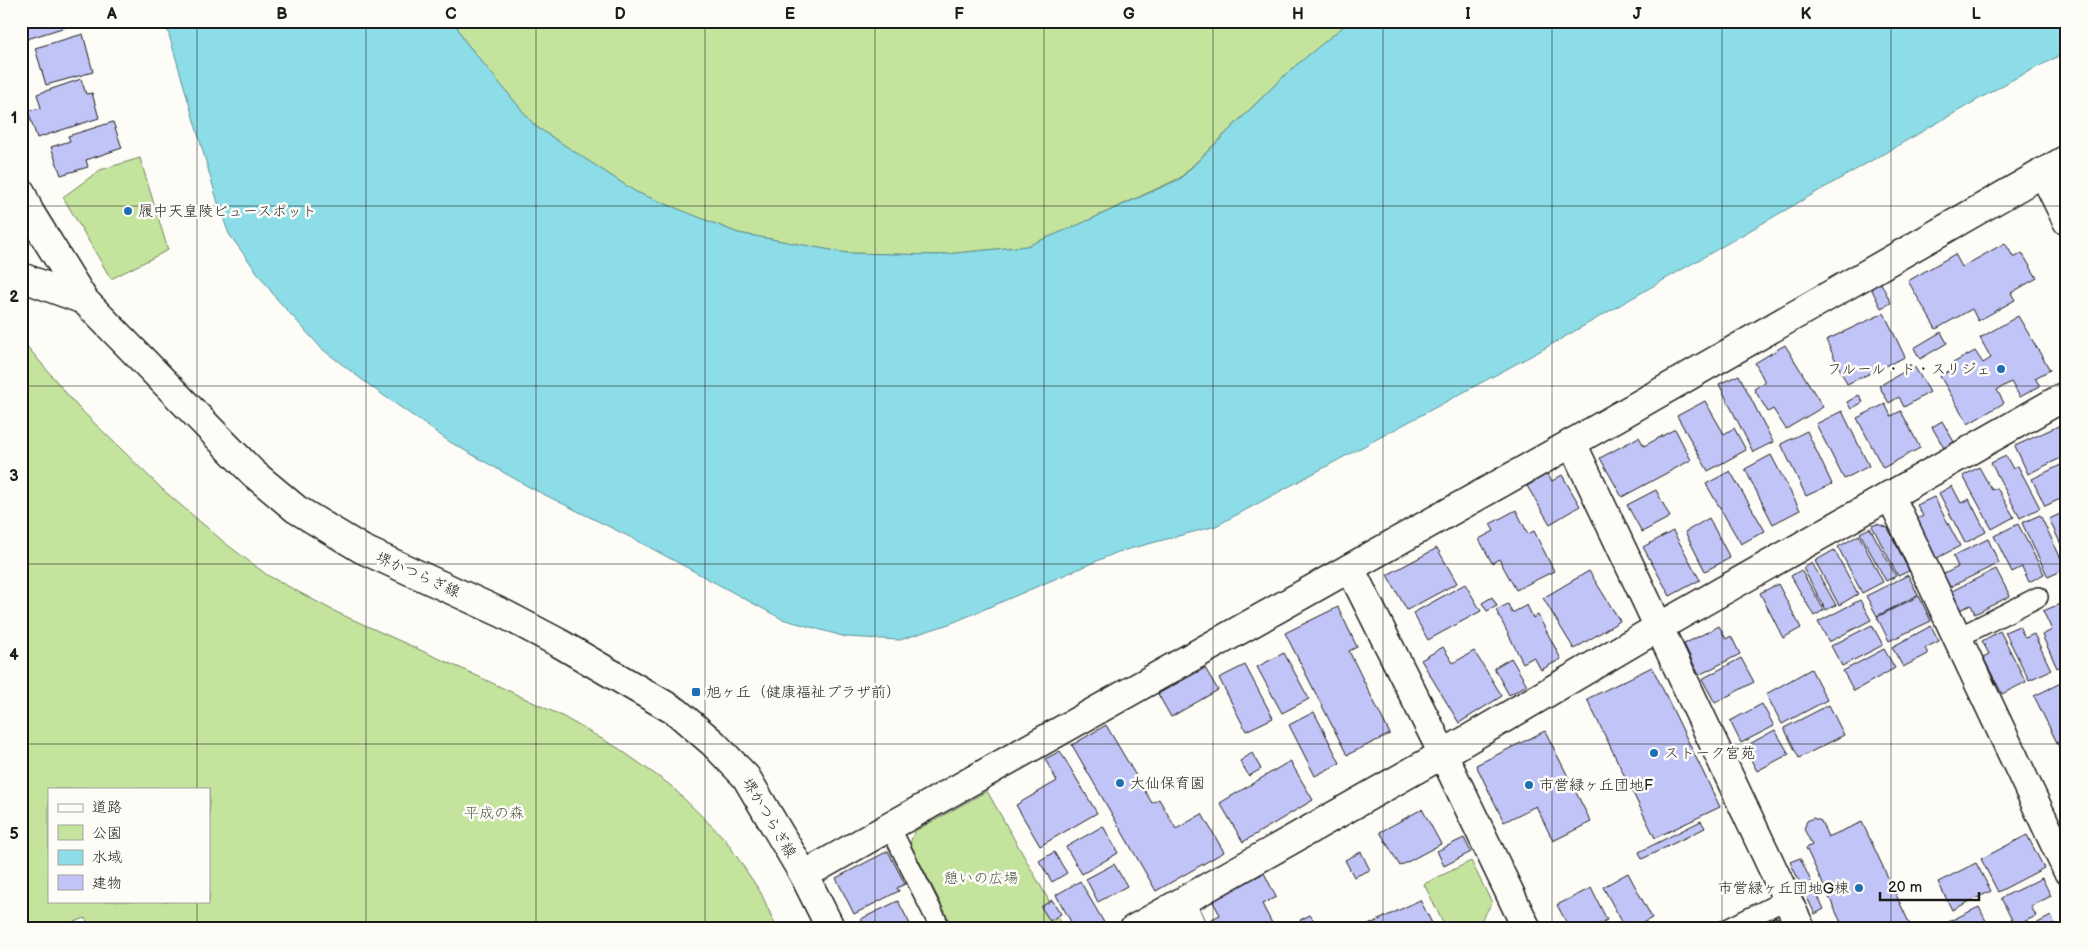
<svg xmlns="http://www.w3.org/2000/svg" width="2088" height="950" viewBox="0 0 2088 950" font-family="'Balsamiq Sans','Klee One',sans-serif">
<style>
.green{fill:#c4e49d;stroke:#70805c;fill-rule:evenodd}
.water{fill:#8cdde7;stroke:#5f9096}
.building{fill:#c1c4f6;stroke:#1c1c1c}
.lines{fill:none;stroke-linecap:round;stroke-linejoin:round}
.lane-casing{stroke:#1c1c1c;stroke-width:22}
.street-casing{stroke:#1c1c1c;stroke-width:31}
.secondary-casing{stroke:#1c1c1c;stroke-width:31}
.primary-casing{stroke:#1c1c1c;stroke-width:31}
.lane{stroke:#fdfcf7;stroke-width:19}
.street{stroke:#fdfcf7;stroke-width:28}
.secondary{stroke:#fdfcf7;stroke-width:28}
.primary{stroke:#fdfcf7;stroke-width:28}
.grid{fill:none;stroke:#1c1c1c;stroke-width:1;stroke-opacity:0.55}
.poi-dot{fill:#1f6fb2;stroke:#fdfcf7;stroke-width:2}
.labels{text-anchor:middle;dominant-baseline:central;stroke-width:5;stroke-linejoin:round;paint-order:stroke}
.poi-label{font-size:15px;fill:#1c1c1c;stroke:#fdfcf7;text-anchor:start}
.street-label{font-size:15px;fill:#1c1c1c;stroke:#fdfcf7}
.park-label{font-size:15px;fill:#4e5843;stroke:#fdfcf7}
.neatline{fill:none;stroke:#1c1c1c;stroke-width:2}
.grid-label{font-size:16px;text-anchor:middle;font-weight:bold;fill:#1c1c1c}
</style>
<rect width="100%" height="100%" fill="#fdfcf7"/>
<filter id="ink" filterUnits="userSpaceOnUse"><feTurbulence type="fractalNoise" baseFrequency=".02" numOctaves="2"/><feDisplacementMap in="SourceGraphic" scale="10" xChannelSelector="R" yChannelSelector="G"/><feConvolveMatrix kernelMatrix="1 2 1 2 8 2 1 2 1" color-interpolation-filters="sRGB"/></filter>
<g filter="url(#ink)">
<!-- green -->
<g class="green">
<polygon points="454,21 1350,21 1288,72 1180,178 1078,225 1027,246 936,255 847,253 738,233 636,192 535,126 464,40"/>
<polygon points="140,158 168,250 111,279 63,197 100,170"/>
<path d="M21,339L77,406L162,489L225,543L267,575L336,612L471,673L560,715L618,748L670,785L725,839L761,893L777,929H91L85,918L69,924L21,929ZM49,789H209V901H49Z"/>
<polygon points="987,791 1065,929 954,929 910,843 915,831"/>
<polygon points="1471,861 1492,903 1476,929 1446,929 1424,884"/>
</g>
<!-- water -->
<polygon class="water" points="165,21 454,21 464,40 535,126 636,192 738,233 847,253 936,255 1027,246 1078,225 1180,179 1288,72 1350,21 2067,21 2067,52 2012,80 1540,351 1216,526 1118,552 952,623 900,640 846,637 782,619 636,540 531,488 450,442 373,388 322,349 276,298 229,234 220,210"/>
<!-- building -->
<g class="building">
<polygon points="21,21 78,21 78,23 21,41"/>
<polygon points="83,34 93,72 46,85 35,48"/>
<polygon points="81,79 86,94 92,93 99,118 37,138 28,111 41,108 37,94"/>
<polygon points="113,122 122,148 86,160 88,167 61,175 51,147 70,141 68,136"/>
<polygon points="2005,243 2014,258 2022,253 2037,278 2011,293 2015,300 1978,321 1972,309 1936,329 1908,281 1955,254 1962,267"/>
<polygon points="1880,281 1891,303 1881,308 1870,286"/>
<polygon points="1884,313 1905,357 1847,384 1826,340"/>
<polygon points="2018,316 2050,370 2035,378 2040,386 2020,397 2011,382 1997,390 2004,403 1968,424 1940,376 1956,367 1953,363 1975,351 1983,363 1991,358 1980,338"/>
<polygon points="1941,332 1947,343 1920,359 1914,348"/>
<polygon points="1785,345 1823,407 1786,429 1773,409 1768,412 1754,389 1765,382 1755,363"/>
<polygon points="1914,366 1930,392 1904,407 1899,397 1889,403 1879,386"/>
<polygon points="1739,375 1773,442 1753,452 1719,384"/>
<polygon points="1859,395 1863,402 1851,409 1847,402"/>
<polygon points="1705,401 1724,434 1734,428 1746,450 1708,471 1677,416"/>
<polygon points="1885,404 1891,416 1901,411 1920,448 1883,468 1857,418"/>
<polygon points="1842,411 1869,466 1844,479 1816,424"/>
<polygon points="1942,421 1954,442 1944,448 1932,427"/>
<polygon points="2067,422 2067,455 2028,474 2015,446"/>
<polygon points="1675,429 1691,460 1622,497 1600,458 1639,437 1644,446"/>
<polygon points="1807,431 1832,484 1806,496 1781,444"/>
<polygon points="1771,455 1800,510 1773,524 1745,469"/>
<polygon points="2006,456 2013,469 2018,466 2040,508 2020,518 1991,463"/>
<polygon points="2067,462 2067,496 2045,506 2032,479"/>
<polygon points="1979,467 1992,490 1997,488 2014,517 1992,529 1963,476"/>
<polygon points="1730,471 1765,531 1741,544 1706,484"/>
<polygon points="1547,474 1552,481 1562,475 1580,506 1550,524 1527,486"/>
<polygon points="1952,486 1961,503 1969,499 1986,532 1965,543 1939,493"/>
<polygon points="1656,490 1670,517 1642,532 1627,505"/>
<polygon points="1934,497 1960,546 1935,559 1915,520 1923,516 1917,505"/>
<polygon points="1516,510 1528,534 1534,531 1554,571 1516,590 1499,559 1492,563 1479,539 1494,531 1490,524"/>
<polygon points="2067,511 2067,554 2066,555 2049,519"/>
<polygon points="2040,515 2066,569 2048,577 2022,523"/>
<polygon points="1709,518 1730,558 1705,571 1685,532"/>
<polygon points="1877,524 1888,528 1909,571 1898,576 1872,526"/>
<polygon points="2018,524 2044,574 2029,582 2022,567 2012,572 1994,536"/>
<polygon points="1870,528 1896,576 1886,581 1860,533"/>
<polygon points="1673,531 1700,580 1670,596 1643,547"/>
<polygon points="1859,535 1883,582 1862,593 1838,547"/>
<polygon points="1988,539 1999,563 1948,588 1942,575 1958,567 1953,556"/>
<polygon points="1437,548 1457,583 1407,610 1387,575"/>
<polygon points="1834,550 1858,594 1839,605 1815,561"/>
<polygon points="1812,563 1836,605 1826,610 1803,568"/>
<polygon points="1996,569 2010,596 1975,614 1971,605 1959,610 1950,592"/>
<polygon points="1801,570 1824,610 1814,616 1791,576"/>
<polygon points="1589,571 1620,621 1574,649 1543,598"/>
<polygon points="1908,575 1918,595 1877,616 1866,596"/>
<polygon points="1465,584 1481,611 1428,640 1413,613"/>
<polygon points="1778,584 1801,628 1783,638 1760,593"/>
<polygon points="1919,596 1931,621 1889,641 1877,617"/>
<polygon points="1492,597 1497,606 1487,611 1482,603"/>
<polygon points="2067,597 2067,612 2060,600"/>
<polygon points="1860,600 1871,620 1829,642 1818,622"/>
<polygon points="1508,604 1512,613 1527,605 1533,618 1538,615 1561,659 1541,670 1534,657 1523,663 1496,610"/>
<polygon points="2060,604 2067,620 2067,663 2057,668 2042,635 2052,630 2043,611"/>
<polygon points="1338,607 1357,647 1349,651 1390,734 1347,755 1285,633"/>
<polygon points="1872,625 1883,645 1842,666 1831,646"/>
<polygon points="1719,626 1726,639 1731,636 1740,654 1699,675 1684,644"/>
<polygon points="1931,626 1939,641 1925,648 1928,654 1903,667 1892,647"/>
<polygon points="2019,626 2025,638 2034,634 2051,670 2029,680 2005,632"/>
<polygon points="2000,631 2026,682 2002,694 1983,657 1989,654 1982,641"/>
<polygon points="1443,647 1453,663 1474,651 1502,696 1459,723 1421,660"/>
<polygon points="1884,649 1895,668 1854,691 1843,671"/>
<polygon points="1284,653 1309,699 1282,713 1257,667"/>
<polygon points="1511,658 1527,685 1509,695 1494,668"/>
<polygon points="1741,658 1754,682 1715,703 1702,679"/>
<polygon points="1245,665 1273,718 1246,731 1219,678"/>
<polygon points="1652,667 1720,807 1655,838 1587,699"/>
<polygon points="1205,668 1218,690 1171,717 1158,694"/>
<polygon points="1811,669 1827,700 1782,724 1766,694"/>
<polygon points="2067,680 2067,763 2034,696"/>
<polygon points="1762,704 1774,726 1741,743 1730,721"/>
<polygon points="1829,705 1844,735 1799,758 1784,728"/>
<polygon points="1314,712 1340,763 1315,776 1289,725"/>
<polygon points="1106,725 1152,803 1159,799 1176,829 1202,814 1224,852 1156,891 1072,745"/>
<polygon points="1775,730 1789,754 1757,771 1744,747"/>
<polygon points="1545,731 1591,822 1553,841 1536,806 1504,822 1476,765"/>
<polygon points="1060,751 1097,813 1040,846 1016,805 1057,781 1045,759"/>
<polygon points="1252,753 1261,769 1249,776 1240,761"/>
<polygon points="1290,761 1313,800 1243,842 1220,803"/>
<polygon points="1422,809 1441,844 1400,866 1380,832"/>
<polygon points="1813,818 1821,821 1828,837 1862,822 1912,929 1844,929 1806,848 1812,845 1804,829 1807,821"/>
<polygon points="1701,821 1705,828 1642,859 1639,852"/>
<polygon points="1103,826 1118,853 1082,874 1066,847"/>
<polygon points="2027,835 2044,868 1998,892 1981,859"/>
<polygon points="1464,838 1471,852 1444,866 1437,851"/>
<polygon points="888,851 905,884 897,888 899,891 854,914 836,878"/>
<polygon points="1054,852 1067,873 1052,882 1039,861"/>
<polygon points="1361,852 1370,870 1354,877 1345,860"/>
<polygon points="1800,858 1824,909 1815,914 1790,862"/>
<polygon points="1976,863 1991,891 1952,910 1938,882"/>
<polygon points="1114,864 1127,886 1098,902 1086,879"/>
<polygon points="1264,873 1276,897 1262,904 1275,929 1212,929 1208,921 1220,915 1212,900"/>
<polygon points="1628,873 1652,918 1631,929 1626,929 1603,887"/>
<polygon points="2042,878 2051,896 2031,906 2036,916 2015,926 2001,898"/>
<polygon points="1080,881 1106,926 1101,929 1075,929 1056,895"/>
<polygon points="1591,888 1607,920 1590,929 1570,929 1557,905"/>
<polygon points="1052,900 1061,914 1050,921 1041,907"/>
<polygon points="1420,900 1435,929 1360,929"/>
<polygon points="898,901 911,926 906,929 866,929 861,919"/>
<polygon points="1979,907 1990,929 1951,929 1948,922"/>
<polygon points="1310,915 1317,925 1305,929 1300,920"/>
<polygon points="2051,916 2057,929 2026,929"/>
<polygon points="1777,917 1782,929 1752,929"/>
<polygon points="1829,922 1833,929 1822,929 1820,926"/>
</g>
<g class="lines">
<!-- lane casing -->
<g class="lane-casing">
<g id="lane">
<polyline points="1957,638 2038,597"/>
<polyline points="890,827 941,929"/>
<polyline points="1727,929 1787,899"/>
</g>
</g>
<!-- street casing -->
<g class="street-casing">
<g id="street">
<polyline points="1572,443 1801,929"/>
<polyline points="1890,495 2067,870"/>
<polyline points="1350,568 1443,754 1527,929"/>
<polyline points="804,875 1572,443 2067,159"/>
<polyline points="1181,903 1193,929"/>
<polyline points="1134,929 1443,754 1659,627 2067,395"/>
</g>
</g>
<!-- secondary casing -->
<g class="secondary-casing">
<g id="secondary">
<polyline points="2043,172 2067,221"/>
<polyline points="21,277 84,300"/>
</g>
</g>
<!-- primary casing -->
<g class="primary-casing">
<polyline id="primary" points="21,192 29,211 84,300 253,473 296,509 362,549 504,614 559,643 677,712 713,743 746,777 804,875 831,929"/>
</g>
<!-- lane -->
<use href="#lane" class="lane"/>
<!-- street -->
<use href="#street" class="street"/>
<!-- secondary -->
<use href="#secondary" class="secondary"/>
<!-- primary -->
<use href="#primary" class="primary"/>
</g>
</g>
<!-- grid -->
<path class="grid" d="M197,21V789M366,21V929M536,21V929M705,21V929M875,21V929M1044,21V929M1213,21V929M1383,21V929M1552,21V929M1722,21V929M1891,21V929M21,206H2067M21,386H2067M21,564H2067M21,744H2067M197,901V929"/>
<!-- markers -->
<g class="poi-dot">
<circle cx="128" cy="211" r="5"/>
<circle cx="2001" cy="369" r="5"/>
<rect x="691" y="687" width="10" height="10" rx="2.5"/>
<circle cx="1654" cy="753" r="5"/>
<circle cx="1120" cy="783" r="5"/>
<circle cx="1529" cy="785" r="5"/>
<circle cx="1859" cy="888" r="5"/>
</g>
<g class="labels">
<!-- poi labels -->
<g class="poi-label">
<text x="138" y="211">履中天皇陵ビュースポット</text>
<text x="1991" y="369" text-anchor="end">フルール・ド・スリジェ</text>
<text x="706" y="692">旭ヶ丘（健康福祉プラザ前）</text>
<text x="1664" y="753">ストーク宮苑</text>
<text x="1130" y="783">大仙保育園</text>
<text x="1539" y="785">市営緑ヶ丘団地F</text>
<text x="1849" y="888" text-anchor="end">市営緑ヶ丘団地G棟</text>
</g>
<!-- street labels -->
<g class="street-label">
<text transform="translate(418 575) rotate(24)">堺かつらぎ線</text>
<text transform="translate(769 818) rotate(59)">堺かつらぎ線</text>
</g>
<!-- park labels -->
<g class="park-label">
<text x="494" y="813">平成の森</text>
<text x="981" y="878">憩いの広場</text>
</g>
</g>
<!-- margin -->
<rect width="2088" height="950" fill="none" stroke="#fdfcf7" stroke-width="55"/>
<!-- legend -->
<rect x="48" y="788" width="162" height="115" fill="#fdfcf7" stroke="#a3a29f"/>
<rect x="58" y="804" width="25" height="8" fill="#fdfcf7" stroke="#a3a29f"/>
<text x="92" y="812" font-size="15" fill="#1c1c1c">道路</text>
<rect x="58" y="825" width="25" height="15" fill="#c4e49d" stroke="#a3a29f"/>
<text x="92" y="838" font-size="15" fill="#1c1c1c">公園</text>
<rect x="58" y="850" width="25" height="15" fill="#8cdde7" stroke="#a3a29f"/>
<text x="92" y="862" font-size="15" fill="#1c1c1c">水域</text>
<rect x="58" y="875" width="25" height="15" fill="#c1c4f6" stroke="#a3a29f"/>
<text x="92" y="888" font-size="15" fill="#1c1c1c">建物</text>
<!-- scale -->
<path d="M1880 892v8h99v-8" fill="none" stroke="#1c1c1c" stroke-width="2.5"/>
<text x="1888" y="892" font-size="15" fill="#1c1c1c" stroke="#fdfcf7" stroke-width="4" paint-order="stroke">20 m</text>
<rect x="28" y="28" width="2032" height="894" class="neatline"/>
<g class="grid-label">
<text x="112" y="19">A</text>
<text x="282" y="19">B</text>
<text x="451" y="19">C</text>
<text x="620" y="19">D</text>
<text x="790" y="19">E</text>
<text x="959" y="19">F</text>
<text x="1129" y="19">G</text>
<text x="1298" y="19">H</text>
<text x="1468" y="19">I</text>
<text x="1637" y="19">J</text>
<text x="1806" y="19">K</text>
<text x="1976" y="19">L</text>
<text x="14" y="123">1</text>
<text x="14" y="302">2</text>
<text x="14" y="481">3</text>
<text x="14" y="660">4</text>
<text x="14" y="839">5</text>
</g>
</svg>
